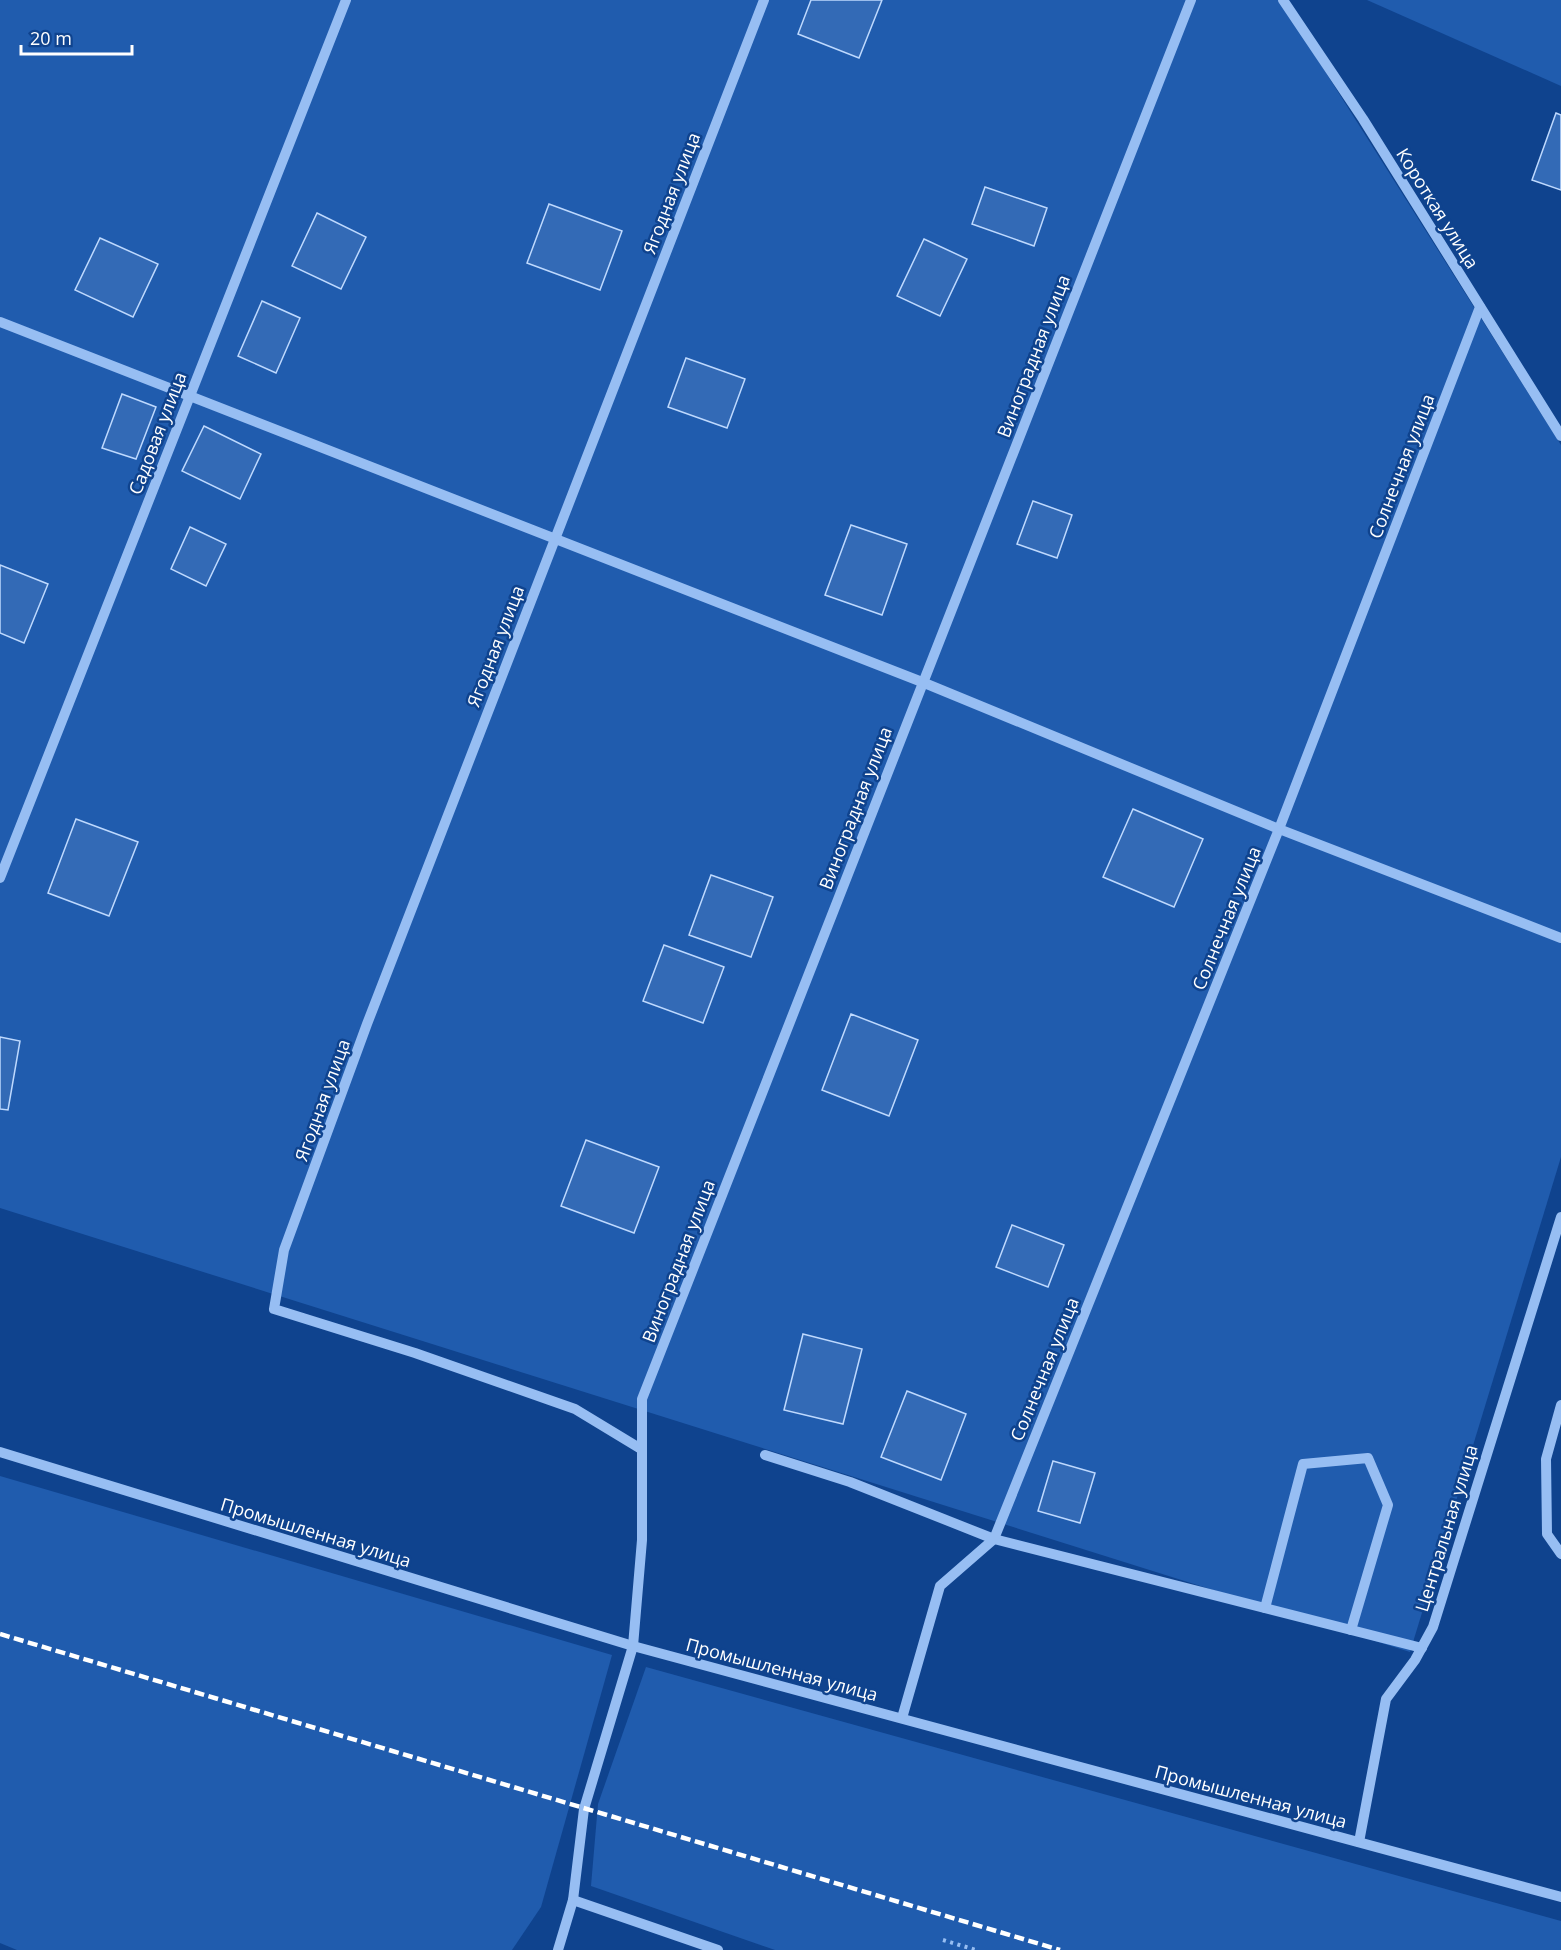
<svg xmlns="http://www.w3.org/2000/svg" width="1561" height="1950" viewBox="0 0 1561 1950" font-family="'Open Sans',sans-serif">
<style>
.green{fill:#205cae}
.building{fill:#336ab6;stroke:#bed9fe;stroke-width:1.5}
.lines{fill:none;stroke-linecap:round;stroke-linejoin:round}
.path{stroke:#97bef3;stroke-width:4;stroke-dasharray:3 4.5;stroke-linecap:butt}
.minor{stroke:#97bef3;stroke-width:10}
.rail{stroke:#fff;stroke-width:4.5;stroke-dasharray:10 4.5;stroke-linecap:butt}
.labels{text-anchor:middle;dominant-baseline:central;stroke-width:5;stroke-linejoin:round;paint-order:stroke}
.street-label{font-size:18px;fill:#fff;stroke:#0f438e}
</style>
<rect width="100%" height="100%" fill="#0f438e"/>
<!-- green -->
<g class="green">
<polygon points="0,0 1280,0 1561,445 1561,1157 1410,1652 0,1208"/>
<polygon points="1367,0 1561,0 1561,86"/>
<polygon points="0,1476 612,1655 541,1907 512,1950 17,1950 0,1943"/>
<polygon points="646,1667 1561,1921 1561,1950 775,1950 591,1886 598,1804"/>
</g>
<!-- building -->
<g class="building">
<polygon points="811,0 882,0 859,58 798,34"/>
<polygon points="1556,113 1561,115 1561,190 1532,180"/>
<polygon points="985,187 1047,208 1034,246 972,224"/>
<polygon points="549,204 622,231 600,290 527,263"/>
<polygon points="317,213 366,237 341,289 292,266"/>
<polygon points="100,238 158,264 133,317 75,290"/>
<polygon points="924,239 967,259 940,316 897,296"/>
<polygon points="262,301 300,318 276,373 238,356"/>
<polygon points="686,358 745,379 727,428 668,407"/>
<polygon points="122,394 156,407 136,459 102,448"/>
<polygon points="204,426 261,454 240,499 182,471"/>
<polygon points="1033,501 1072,515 1057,558 1017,544"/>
<polygon points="851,525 907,544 882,615 825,595"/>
<polygon points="190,527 226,544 206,586 171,569"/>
<polygon points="0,565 48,584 24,643 0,633"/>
<polygon points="1133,809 1203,839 1174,907 1103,877"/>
<polygon points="76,819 138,842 109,916 48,893"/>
<polygon points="711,875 773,897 751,957 689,935"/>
<polygon points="664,945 724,967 703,1023 643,1001"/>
<polygon points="851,1014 918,1040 889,1116 822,1090"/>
<polygon points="0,1037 20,1041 8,1110 0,1109"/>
<polygon points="586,1140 659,1167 634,1233 561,1206"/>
<polygon points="1012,1225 1064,1245 1048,1287 996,1267"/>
<polygon points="803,1334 862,1349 843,1424 784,1410"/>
<polygon points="907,1391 966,1414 941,1480 881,1457"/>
<polygon points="1053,1461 1095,1473 1080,1523 1038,1511"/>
</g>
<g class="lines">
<!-- path -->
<polyline class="path" points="943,1940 976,1950"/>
<!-- minor -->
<g class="minor">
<polyline points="1283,0 1363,119 1561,436"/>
<polyline points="0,322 922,682 1279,829 1561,938"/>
<polyline points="0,878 346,0"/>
<polyline points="1561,1405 1546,1459 1547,1534 1561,1554"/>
<polyline points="641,1449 575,1409 415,1353 274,1309 284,1250 367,1024 764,0"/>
<polyline points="0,1452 633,1646 1561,1897"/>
<polyline points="765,1455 850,1482 994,1539 1422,1648"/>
<polyline points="1265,1608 1303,1464 1368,1458 1388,1505 1351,1630"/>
<polyline points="902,1718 940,1586 994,1539 1279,829 1480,307"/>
<polyline points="1359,1842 1386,1699 1415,1660 1433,1627 1561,1217"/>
<polyline points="573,1900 718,1950"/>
<polyline points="558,1950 573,1900 584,1809 633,1646 642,1540 642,1399 1191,0"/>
</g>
<!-- rail -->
<polyline class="rail" points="0,1634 1060,1950"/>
</g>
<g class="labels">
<!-- street labels -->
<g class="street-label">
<text transform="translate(671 193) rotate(-69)">Ягодная улица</text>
<text transform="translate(1438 208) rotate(58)">Короткая улица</text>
<text transform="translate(1033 356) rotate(-69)">Виноградная улица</text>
<text transform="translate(157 433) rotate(-69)">Садовая улица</text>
<text transform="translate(1401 466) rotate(-69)">Солнечная улица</text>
<text transform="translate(495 646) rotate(-69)">Ягодная улица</text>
<text transform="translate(855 808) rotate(-69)">Виноградная улица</text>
<text transform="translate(1226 918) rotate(-68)">Солнечная улица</text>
<text transform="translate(322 1100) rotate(-70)">Ягодная улица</text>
<text transform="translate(678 1261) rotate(-69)">Виноградная улица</text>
<text transform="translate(1044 1369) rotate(-68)">Солнечная улица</text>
<text transform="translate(1446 1528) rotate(-73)">Центральная улица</text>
<text transform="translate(316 1532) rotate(17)">Промышленная улица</text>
<text transform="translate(782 1669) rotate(15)">Промышленная улица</text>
<text transform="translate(1251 1796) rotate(15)">Промышленная улица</text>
</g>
</g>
<!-- scale -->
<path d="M21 45v9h111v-9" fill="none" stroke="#ffffff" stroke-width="3"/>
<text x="30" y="45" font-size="18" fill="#ffffff" stroke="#0f438e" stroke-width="4.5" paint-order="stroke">20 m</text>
</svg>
